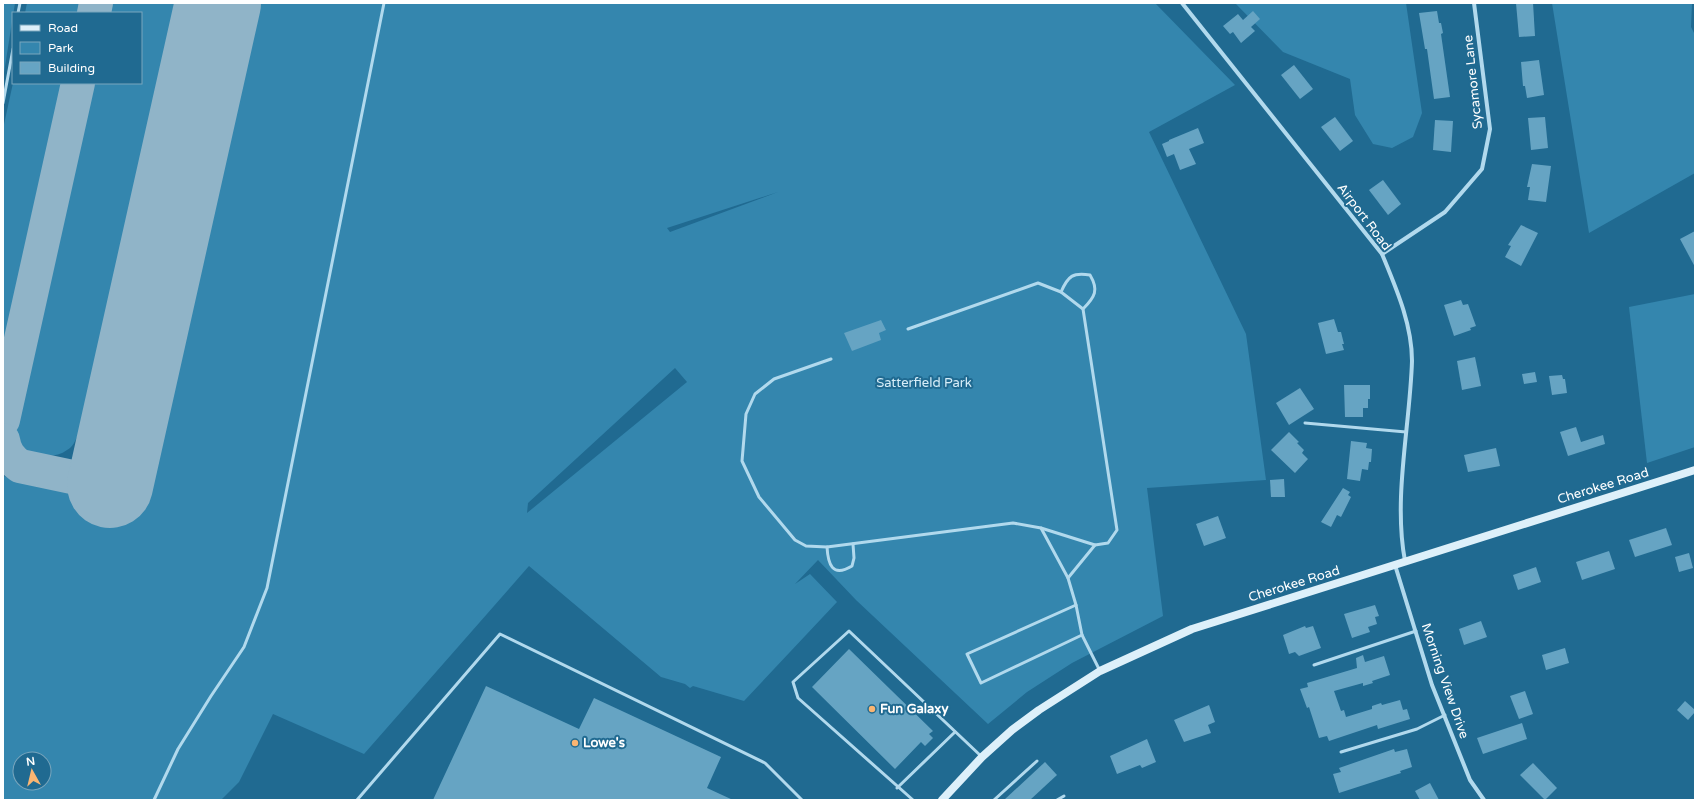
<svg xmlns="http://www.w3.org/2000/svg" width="1698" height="803" viewBox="0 0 1698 803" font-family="'Varela Round',sans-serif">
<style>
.green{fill:#3486ae;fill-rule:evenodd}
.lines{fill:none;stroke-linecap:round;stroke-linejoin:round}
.taxiway{stroke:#90b4c8;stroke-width:34}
.runway{stroke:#90b4c8;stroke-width:86}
.building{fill:#66a4c3}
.service{stroke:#b1d9ed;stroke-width:3}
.minor{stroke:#b1d9ed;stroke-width:4}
.secondary{stroke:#ddf0fa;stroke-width:8}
.poi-dot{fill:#fab572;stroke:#206a91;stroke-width:1.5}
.labels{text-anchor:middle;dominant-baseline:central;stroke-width:4;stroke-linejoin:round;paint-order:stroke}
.street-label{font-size:13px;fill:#fff;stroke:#206a91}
.park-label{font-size:13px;fill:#d7eef9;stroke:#206a91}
.poi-label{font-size:13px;font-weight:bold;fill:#fff;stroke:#206a91;text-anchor:start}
</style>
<rect width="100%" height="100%" fill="#206a91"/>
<!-- green -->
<g class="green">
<polygon points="3,3 15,3 3,79"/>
<polygon points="27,3 85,3 83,13 25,13"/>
<path d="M109,3H189L111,344L94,366L78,435C75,441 73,447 67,450C51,462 22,455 14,436C12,430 13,424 13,418L91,83H141V13H106Z"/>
<path d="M246,3H1155L1235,85L1149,132L1246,334L1266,480L1147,488L1163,616L1072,663L1027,692L988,724L856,600L818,560L795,584L810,574L837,602L744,701L693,686L690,688L685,684L661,677L529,566L364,754L273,714L239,782L221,800H3V476L144,508L169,395L170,381L164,367ZM778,192L670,232L667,228ZM675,368L687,382L527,513L528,503ZM20,759H44V783H20Z"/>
<polygon points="1235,3 1406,3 1422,113 1413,137 1392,148 1373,144 1355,115 1350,79 1283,52"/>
<polygon points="1552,3 1692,3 1691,27 1695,35 1695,173 1589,233"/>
<polygon points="13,83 67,83 3,365 3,129"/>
<polygon points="1695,294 1695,447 1647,463 1629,307"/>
</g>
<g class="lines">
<!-- taxiway -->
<g class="taxiway">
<polyline points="94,13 96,3"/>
<polyline points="3,420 78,83"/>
<path d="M3,440C5,452 10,459 20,466L110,485"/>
</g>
<!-- runway -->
<polyline class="runway" points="110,485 218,3"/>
</g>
<!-- building -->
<g class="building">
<polygon points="1516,3 1533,3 1535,36 1519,37"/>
<polygon points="1253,11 1260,19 1251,27 1255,31 1241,43 1233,32 1230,34 1223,26 1238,14 1243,20"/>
<polygon points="1437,11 1439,23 1441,23 1443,33 1441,34 1450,97 1434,99 1427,49 1425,49 1419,13"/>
<polygon points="1539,60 1544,95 1527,98 1525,86 1523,86 1521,62"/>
<polygon points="1294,65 1313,89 1300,99 1281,75"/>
<polygon points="1335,117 1353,141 1340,151 1321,127"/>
<polygon points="1545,117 1548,148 1531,150 1528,118"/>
<polygon points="1435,120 1453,121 1451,152 1433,150"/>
<polygon points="1198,128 1204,143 1189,149 1196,164 1180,170 1174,154 1167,157 1162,144 1169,141 1169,140"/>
<polygon points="1532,164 1551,166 1546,202 1528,200 1530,187 1527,187"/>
<polygon points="1383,180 1401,204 1388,215 1369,190"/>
<polygon points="1521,225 1538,233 1521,266 1505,257 1511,246 1508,245"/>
<polygon points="1695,231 1695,267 1680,239"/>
<polygon points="1461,300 1463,305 1468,304 1476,326 1470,328 1471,330 1454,336 1444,305"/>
<polygon points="1334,319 1338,332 1341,332 1344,344 1342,344 1344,350 1326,354 1318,323"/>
<polygon points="881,320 886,330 879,333 881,340 852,351 844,333"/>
<polygon points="1475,357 1481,386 1462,390 1457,361"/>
<polygon points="1535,372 1537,382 1524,384 1522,374"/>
<polygon points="1562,375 1563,379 1565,379 1567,393 1552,395 1549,376"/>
<polygon points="1344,385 1370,385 1370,399 1368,399 1368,408 1363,408 1363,417 1345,417"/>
<polygon points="1300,388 1314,409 1289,425 1276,403"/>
<polygon points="1576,427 1581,442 1603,435 1605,444 1568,456 1560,432"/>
<polygon points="1289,432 1299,442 1297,443 1304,450 1302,453 1308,459 1295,473 1271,450"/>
<polygon points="1351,441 1367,443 1366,448 1372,449 1371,462 1369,462 1368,470 1362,469 1360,481 1347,479"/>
<polygon points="1496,448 1500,466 1468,472 1464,455"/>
<polygon points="1284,479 1285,497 1271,497 1270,480"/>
<polygon points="1343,488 1350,492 1348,495 1351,497 1341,517 1337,515 1331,527 1321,522"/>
<polygon points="1218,516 1226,538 1204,546 1196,524"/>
<polygon points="1666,528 1672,545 1635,557 1629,540"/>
<polygon points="1609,551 1615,569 1582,580 1576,562"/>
<polygon points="1689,553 1693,568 1679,572 1675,557"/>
<polygon points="1536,567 1541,582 1518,590 1513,575"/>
<polygon points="1375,605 1379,616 1375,617 1377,624 1368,627 1370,632 1352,638 1344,614"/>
<polygon points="1481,621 1487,637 1464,645 1459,629"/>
<polygon points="1305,626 1306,628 1313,626 1321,648 1299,656 1295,652 1289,654 1283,635"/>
<polygon points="1565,648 1569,663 1546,670 1542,655"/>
<polygon points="849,649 933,731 929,734 933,738 925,746 921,742 895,769 812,687"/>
<polygon points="1363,655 1365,662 1384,656 1390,675 1372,681 1373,683 1363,686 1363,683 1334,691 1341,711 1344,710 1346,717 1372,709 1372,706 1381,703 1382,705 1400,700 1403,710 1407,709 1410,719 1378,729 1377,725 1329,741 1327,736 1319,738 1309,707 1307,708 1300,689 1308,687 1307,683 1357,668 1356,658"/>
<polygon points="486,686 579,729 594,698 721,757 707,788 733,800 433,800"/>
<polygon points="1525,691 1533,714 1519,719 1510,696"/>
<polygon points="1685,701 1695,710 1695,712 1688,720 1677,710"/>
<polygon points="1209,705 1215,722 1208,725 1211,733 1184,742 1174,720"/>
<polygon points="1522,723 1527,739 1483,754 1477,738"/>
<polygon points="1147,739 1156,762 1142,768 1140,765 1117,774 1110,756"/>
<polygon points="1394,749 1395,752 1407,749 1412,767 1400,771 1401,773 1339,793 1333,774 1341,772 1339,768"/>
<polygon points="1045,762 1057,775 1030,800 1004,800"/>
<polygon points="1533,763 1557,788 1545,800 1520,775"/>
<polygon points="1430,783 1439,800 1420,800 1415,791"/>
</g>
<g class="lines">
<!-- service -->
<g class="service">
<polyline points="18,13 20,3"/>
<polyline points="3,103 13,49"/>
<path d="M1061,292C1068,276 1073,272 1090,275C1099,290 1095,297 1083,309"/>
<polyline points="831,359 774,379 755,394 746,414 742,461 759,497 795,540 806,546 827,547 1013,523 1041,528 1095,545 1108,543 1117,530 1083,309 1061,292 1038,283 908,329"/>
<polyline points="1305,423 1406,432"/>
<polyline points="1041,528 1068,578 1076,605 1082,635 1100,671"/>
<path d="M827,547C828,564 832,578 852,566L854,558L853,544"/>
<polyline points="1068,578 1095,545"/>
<polyline points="1076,605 967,654 981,683 1082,635"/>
<polyline points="1314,665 1416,631"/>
<polyline points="1341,752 1417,729 1445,715"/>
<polyline points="897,788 955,732"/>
<polyline points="154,800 178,749 211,696 244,647 267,588 384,3"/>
<polyline points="357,800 500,634 765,763 802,800"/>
<polyline points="913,800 798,698 793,682 849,631 982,757"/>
<polyline points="994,800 1037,761"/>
<polyline points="1057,800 1064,796"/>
</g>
<!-- minor -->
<g class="minor">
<path d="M1182,3L1382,254C1396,288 1412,324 1412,361C1410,426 1393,498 1405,561"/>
<polyline points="1382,254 1445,212 1482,169 1490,129 1474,3"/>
<polyline points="1395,565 1432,685 1470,780 1484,800"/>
</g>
<!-- secondary -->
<polyline class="secondary" points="942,800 982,757 1012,730 1039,710 1100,671 1192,629 1695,470"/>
</g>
<!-- markers -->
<g class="poi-dot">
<circle cx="872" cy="709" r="4"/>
<circle cx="575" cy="743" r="4"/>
</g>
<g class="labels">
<!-- street labels -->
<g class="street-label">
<text transform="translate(1473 82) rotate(-96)">Sycamore Lane</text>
<text transform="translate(1364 217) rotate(53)">Airport Road</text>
<text transform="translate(1603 486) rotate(-17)">Cherokee Road</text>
<text transform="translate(1294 584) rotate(-17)">Cherokee Road</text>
<text transform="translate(1445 681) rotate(71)">Morning View Drive</text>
</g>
<!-- park labels -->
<g class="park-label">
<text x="924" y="383">Satterfield Park</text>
</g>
<!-- poi labels -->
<g class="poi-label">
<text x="880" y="709">Fun Galaxy</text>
<text x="583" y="743">Lowe's</text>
</g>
</g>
<!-- border -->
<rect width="1698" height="803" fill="none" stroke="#ffffff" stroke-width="8"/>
<!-- legend -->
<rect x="12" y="12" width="130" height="72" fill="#206a91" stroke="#79a6bd"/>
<rect x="20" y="25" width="20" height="6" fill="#ddf0fa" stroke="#79a6bd"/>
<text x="48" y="32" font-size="12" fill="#ffffff">Road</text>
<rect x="20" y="42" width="20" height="12" fill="#3486ae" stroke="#79a6bd"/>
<text x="48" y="52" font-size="12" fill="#ffffff">Park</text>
<rect x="20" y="62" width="20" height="12" fill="#66a4c3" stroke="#79a6bd"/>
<text x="48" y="72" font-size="12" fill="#ffffff">Building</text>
<!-- north arrow -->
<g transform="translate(32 771) rotate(352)"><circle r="19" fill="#206a91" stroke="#79a6bd"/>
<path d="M0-3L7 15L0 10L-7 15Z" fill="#fab572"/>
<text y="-6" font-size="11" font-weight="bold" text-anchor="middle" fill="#ffffff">N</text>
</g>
</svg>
